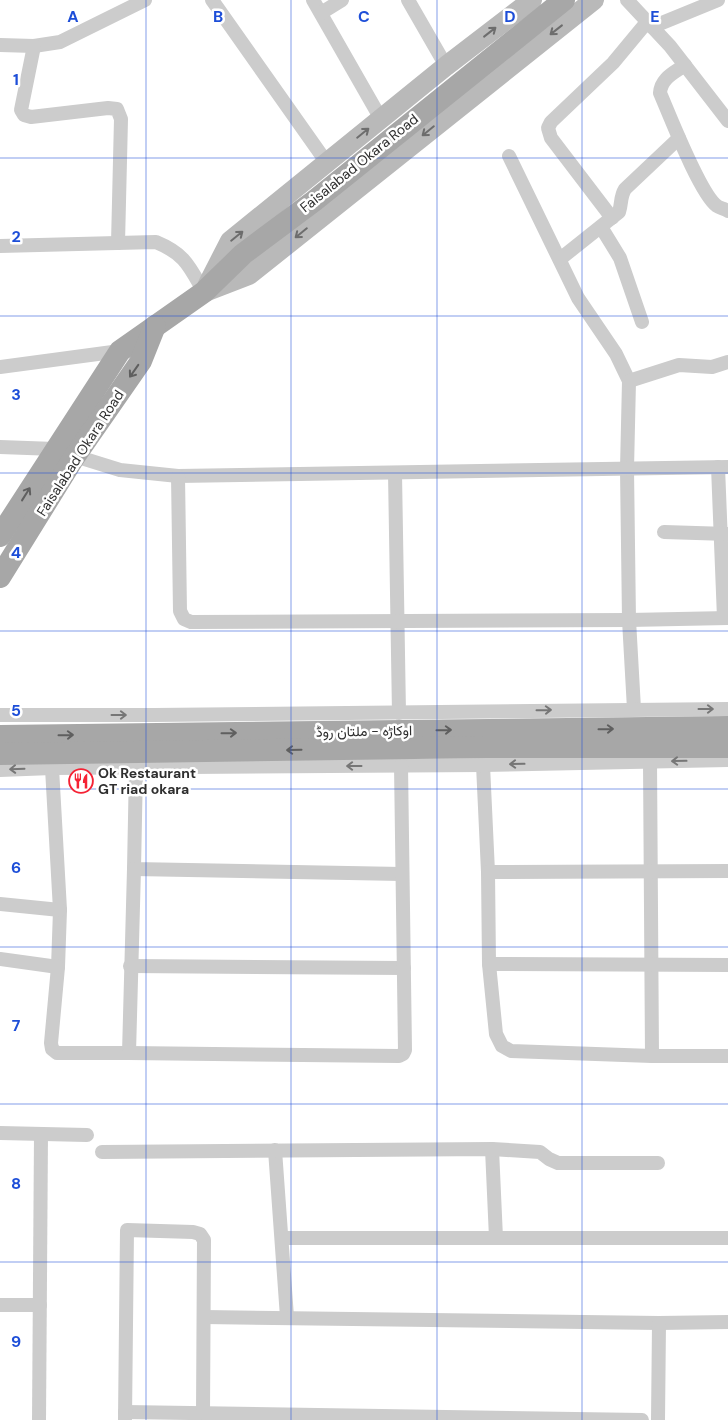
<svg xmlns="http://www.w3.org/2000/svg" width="728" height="1420" viewBox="0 0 728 1420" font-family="'DM Sans',Vazirmatn,sans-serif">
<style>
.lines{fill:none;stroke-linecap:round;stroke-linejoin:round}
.minor{stroke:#ccc;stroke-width:14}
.secondary{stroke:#b9b9b9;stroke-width:20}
.primary{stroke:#a7a7a7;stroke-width:22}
.oneway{stroke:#6d6d6d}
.oneway2{stroke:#5f5f5f}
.oneway3{stroke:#767676}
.grid{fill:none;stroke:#1d4ed8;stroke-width:1;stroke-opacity:0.55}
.labels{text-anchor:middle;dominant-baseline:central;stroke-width:5;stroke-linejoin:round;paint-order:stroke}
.street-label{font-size:14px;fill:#2f2f2f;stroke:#fff}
.poi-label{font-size:14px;font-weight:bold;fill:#2f2f2f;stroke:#fff;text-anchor:start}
.grid-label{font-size:16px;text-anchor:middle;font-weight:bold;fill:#1d4ed8;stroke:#fff;stroke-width:5;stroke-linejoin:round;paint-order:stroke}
</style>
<rect width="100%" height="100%" fill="#fff"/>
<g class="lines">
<!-- minor -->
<g class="minor">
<polyline points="212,0 327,163"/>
<polyline points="313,0 381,119"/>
<polyline points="408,0 446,66"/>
<polyline points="627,0 670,46 728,121"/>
<polyline points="321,13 342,0"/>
<polyline points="652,27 718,0"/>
<polyline points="0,45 34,46 60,42 145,0"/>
<polyline points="34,46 21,110 24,115 31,117 108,108 117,109 121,119 118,243"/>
<path d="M685,65C674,73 661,78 660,93C670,116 700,194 717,206C720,208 725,209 728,211"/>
<polyline points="509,156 578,298 616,354 629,381 627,469 629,620 634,709"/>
<polyline points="612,218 551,138 548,128 551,122 613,63 647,22"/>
<polyline points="601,227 620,258 642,322"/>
<path d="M0,246L156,242C185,254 189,266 204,292"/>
<path d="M560,259L619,212C622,203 620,197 625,189L679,138"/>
<polyline points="0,367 120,351"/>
<polyline points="629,381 679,365 712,367 728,362"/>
<polyline points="0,447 55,449"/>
<polyline points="75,456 120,470 178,476 728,467"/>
<polyline points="718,467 724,618"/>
<polyline points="395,473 399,713"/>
<polyline points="178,476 180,611 184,619 191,622 629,620 728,618"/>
<polyline points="664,532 728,534"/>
<polyline points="0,715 154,715 728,709"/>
<polyline points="650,762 652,1056"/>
<polyline points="483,765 488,872 489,964 496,1034 502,1046 511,1051 652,1056 728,1056"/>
<polyline points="136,767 134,869 402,874"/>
<polyline points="52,768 60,910 58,967 51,1043 52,1049 57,1053 129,1053 134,869"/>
<polyline points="0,770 52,768 483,765 728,760"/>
<polyline points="488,872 728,871"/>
<polyline points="0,904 60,910"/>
<polyline points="0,959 58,967"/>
<polyline points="489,964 728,965"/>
<polyline points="130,966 404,968"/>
<polyline points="129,1053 399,1056 403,1054 405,1050 401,765"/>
<polyline points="0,1133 87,1135"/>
<polyline points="492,1149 496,1238"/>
<polyline points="275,1150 287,1317"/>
<polyline points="102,1152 492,1149 540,1152 549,1159 558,1163 658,1163"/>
<polyline points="282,1238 728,1238"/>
<polyline points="0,1305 40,1305"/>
<polyline points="204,1317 659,1323 728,1322"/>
<polyline points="125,1412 642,1420"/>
<polyline points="125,1419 127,1230 193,1232 200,1234 204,1240 203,1413"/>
<polyline points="39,1420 41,1134"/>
<polyline points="658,1420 659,1323"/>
</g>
<!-- secondary -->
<g class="secondary">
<polyline points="208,284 230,241 446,66 532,0"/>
<polyline points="205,292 249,275 594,0"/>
</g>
<!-- primary -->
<g class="primary">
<polyline points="0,536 120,351 204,292 243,254 314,201 564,0"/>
<polyline points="0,577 75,456 141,361 155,326"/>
<polyline points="0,736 728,727"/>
<polyline points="0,754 485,747 728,747"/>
</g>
</g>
<!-- one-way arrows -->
<defs><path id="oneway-shaft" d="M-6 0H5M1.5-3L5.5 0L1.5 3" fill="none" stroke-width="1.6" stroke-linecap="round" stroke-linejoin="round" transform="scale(1.25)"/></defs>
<g class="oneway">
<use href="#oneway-shaft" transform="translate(556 30) rotate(142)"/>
<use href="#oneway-shaft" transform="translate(490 32) rotate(-38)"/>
<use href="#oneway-shaft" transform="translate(428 131) rotate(141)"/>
<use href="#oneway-shaft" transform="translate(363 133) rotate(-39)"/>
<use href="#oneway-shaft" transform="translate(301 233) rotate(141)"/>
<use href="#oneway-shaft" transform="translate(237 236) rotate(-39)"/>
</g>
<g class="oneway2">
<use href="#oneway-shaft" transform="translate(134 371) rotate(125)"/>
<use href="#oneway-shaft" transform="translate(26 494) rotate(-58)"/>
<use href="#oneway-shaft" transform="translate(606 729) rotate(-1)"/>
<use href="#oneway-shaft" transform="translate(444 730) rotate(-1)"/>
<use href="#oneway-shaft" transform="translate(229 733) rotate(-1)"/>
<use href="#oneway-shaft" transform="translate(66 735) rotate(-1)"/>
<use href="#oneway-shaft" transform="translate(294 750) rotate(179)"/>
</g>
<g class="oneway3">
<use href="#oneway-shaft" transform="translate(706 709)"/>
<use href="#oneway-shaft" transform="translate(544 710) rotate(-1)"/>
<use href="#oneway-shaft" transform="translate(119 715)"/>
<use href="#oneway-shaft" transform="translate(679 761) rotate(179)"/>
<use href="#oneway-shaft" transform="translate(517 764) rotate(179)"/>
<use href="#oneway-shaft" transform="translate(354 766) rotate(180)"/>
<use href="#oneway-shaft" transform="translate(17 769) rotate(178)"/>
</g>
<!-- grid -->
<path class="grid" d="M146,0V1420M291,0V1420M437,0V1420M582,0V1420M0,158H728M0,316H728M0,473H728M0,631H728M0,789H728M0,947H728M0,1104H728M0,1262H728"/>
<!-- icons -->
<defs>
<g id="restaurant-ring" transform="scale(1.25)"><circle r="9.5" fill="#fff" stroke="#f52234" stroke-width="1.5"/><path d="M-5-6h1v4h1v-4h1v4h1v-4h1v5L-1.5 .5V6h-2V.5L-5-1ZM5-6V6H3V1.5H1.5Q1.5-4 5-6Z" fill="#f52234"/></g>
</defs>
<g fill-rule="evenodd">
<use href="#restaurant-ring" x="81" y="781"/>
</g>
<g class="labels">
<!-- street labels -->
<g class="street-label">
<text transform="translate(359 163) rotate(-39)">Faisalabad Okara Road</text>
<text transform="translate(80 453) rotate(-57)">Faisalabad Okara Road</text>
<text transform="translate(364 731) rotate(-1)">اوکاڑہ - ملتان روڈ</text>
</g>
<!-- poi labels -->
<g class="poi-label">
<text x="98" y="773">Ok Restaurant<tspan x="98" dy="16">GT riad okara</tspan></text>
</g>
</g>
<g class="grid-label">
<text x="73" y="22">A</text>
<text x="218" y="22">B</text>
<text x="364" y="22">C</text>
<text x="510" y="22">D</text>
<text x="655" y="22">E</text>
<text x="16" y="85">1</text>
<text x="16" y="242">2</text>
<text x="16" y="400">3</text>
<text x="16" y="558">4</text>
<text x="16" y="716">5</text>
<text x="16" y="873">6</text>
<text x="16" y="1031">7</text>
<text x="16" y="1189">8</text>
<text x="16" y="1347">9</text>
</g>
</svg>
